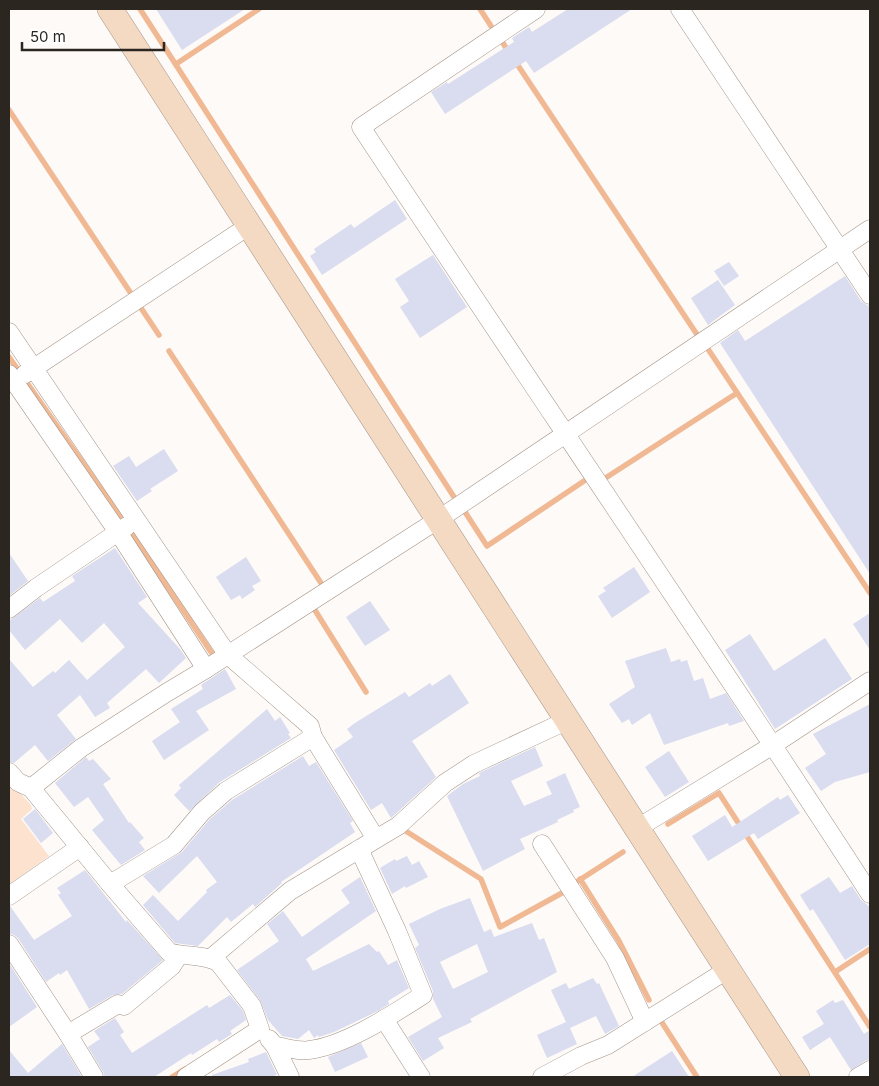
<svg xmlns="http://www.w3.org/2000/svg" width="879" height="1086" viewBox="0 0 879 1086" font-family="Inter,sans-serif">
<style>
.green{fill:#fee2d0}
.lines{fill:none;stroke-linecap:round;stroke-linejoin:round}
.stream{stroke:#f0b993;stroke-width:5.5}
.building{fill:#dadcef;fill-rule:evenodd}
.street-casing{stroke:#a49489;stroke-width:19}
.secondary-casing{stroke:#a49489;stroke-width:26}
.street{stroke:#fff;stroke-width:18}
.secondary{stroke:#f4d9c3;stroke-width:25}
</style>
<rect width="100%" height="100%" fill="#fdfaf7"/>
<!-- green -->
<polygon class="green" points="9,781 31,805 32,809 21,819 49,856 9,885"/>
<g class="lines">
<!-- stream -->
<g class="stream">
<polyline points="140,9 454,497"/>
<polyline points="480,9 491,26"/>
<polyline points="503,43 509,53"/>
<polyline points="515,61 698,336"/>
<polyline points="176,64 259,9"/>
<polyline points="9,110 130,292"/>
<polyline points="141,308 159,335"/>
<polyline points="708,349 870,593"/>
<polyline points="169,351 321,583"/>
<polyline points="9,357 124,522"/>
<polyline points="607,477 737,393"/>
<polyline points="465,512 487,546 584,481"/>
<polyline points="131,532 213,655"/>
<polyline points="313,607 366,692"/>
<polyline points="668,824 719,793 870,1027"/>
<polyline points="401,828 481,879 500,927 562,893"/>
<polyline points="580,879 619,941 649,1000"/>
<polyline points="578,881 623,852"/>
<polyline points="835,972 870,949"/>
<polyline points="661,1021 697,1077"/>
<polyline points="172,1077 185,1069"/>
</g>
</g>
<!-- building -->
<g class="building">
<polygon points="156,9 245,9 182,50"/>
<polygon points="568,9 632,9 534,73 526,61 445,114 431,92 447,82 448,84 514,42 512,38 529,27 532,32"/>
<polygon points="395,200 407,219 322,275 310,256 316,252 314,249 351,224 354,228"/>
<polygon points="433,255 467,307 420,338 400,307 409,301 395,279"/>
<polygon points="729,262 739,276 724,286 714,271"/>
<polygon points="845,276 861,301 870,307 870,574 720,343 738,330 745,341"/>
<polygon points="718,280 735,305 708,325 691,298"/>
<polygon points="164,449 178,471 150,489 152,491 137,501 113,466 129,456 136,467"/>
<polygon points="115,548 147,597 138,603 180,649 186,658 159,683 146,669 107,703 110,708 95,717 80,695 57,715 76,739 48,761 35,745 14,763 9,762 9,659 33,687 53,671 55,673 69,660 87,680 125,647 104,623 82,643 60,619 25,650 9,630 9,621 40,598 43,602 75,581 72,576"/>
<polygon points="9,553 28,581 9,596"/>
<polygon points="246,557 261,581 252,586 255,590 242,599 240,595 231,600 216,577"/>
<polygon points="634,567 650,592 612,618 598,596 606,591 603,588"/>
<polygon points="370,601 390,630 365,646 346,617"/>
<polygon points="870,613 870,650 853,624"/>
<polygon points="750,634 774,671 825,638 852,679 775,729 725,650"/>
<polygon points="666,648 671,662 680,659 681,662 687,660 694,681 703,678 710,699 726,693 744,721 729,726 728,723 664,745 650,713 632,725 629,719 622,723 609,704 635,687 625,661"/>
<polygon points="225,669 236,689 196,711 209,730 164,760 152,741 180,722 171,709 203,689 201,685"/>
<polygon points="450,674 469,703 412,741 436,777 391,818 382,803 371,810 334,750 353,737 347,729 355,723 405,692 409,697 430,683 432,686"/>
<polygon points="870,704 870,772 835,782 821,791 805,768 826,754 813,734"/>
<polygon points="267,709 275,721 280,717 290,733 288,734 291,738 220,782 189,811 174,795 181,788 179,785"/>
<polygon points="535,747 543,766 511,781 524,806 552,794 546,782 565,773 580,807 573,810 574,812 557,820 558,822 520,839 525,849 483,871 447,796 463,784 480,776 479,773"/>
<polygon points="669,751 689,782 665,797 645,767"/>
<polygon points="303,756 309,766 316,762 353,821 350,823 355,832 281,882 282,883 255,907 253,904 231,922 227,917 198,946 175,943 143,905 153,895 178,921 207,892 206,890 217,882 197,856 159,893 143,876 182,852 210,819 232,800"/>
<polygon points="86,757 89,761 93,759 111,779 103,784 129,823 130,822 144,838 139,842 145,850 121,865 92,830 104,820 88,797 74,807 55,783"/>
<polygon points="788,795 800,813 758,839 754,833 708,861 692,836 725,815 732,827 778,797 780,800"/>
<polygon points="35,809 53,833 41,843 23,819"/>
<polygon points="407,856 412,865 419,861 428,877 406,888 405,886 392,894 380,868 395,859 396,861"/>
<polygon points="85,870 126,922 127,920 163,960 122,994 113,995 89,1009 67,970 60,975 59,973 46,982 18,938 14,935 9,933 9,906 10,906 34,940 72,916 58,895 61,893 57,888"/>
<polygon points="360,877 376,911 306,959 313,971 369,944 377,952 379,951 388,965 397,960 409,988 388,1001 389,1004 378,1011 334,1032 319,1037 318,1035 314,1038 309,1030 298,1039 282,1036 268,1020 260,1000 237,970 279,941 267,924 283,911 302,937 350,903 341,890"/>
<polygon points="829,877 840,893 852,886 861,900 870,907 870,944 845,960 813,909 810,911 800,895"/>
<path d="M470,898L484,932L491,929L494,937L532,923L539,940L544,938L557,972L470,1019L472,1022L438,1038L444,1048L423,1061L408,1037L442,1017L433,999V991L415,948L419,945L409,924L440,909ZM477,944L488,972L453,989L440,962Z"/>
<polygon points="9,963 37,1007 9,1027"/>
<polygon points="593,978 597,984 599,983 619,1026 605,1034 596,1016 570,1028 577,1044 547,1058 537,1035 566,1022 551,990 566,983 569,989"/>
<polygon points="230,995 243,1011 246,1020 230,1031 232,1034 219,1042 217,1039 192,1055 191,1053 154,1077 105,1077 103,1072 88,1047 100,1039 94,1031 115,1018 124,1032 120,1035 132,1053 207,1005 209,1008"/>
<polygon points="833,1000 835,1003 843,1000 864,1034 870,1030 870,1059 865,1061 851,1070 830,1037 810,1050 802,1037 824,1024 816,1011"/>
<polygon points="361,1043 368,1057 335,1072 328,1057"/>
<polygon points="62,1044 82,1077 9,1077 9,1050 28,1073"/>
<polygon points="672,1051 689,1077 632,1077"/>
<polygon points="266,1052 277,1075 270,1077 212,1077 212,1075 249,1062 248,1059"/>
</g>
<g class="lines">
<!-- street casing -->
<g class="street-casing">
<g id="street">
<path d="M536,9L361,127C530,383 703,636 870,894"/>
<polyline points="680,9 870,295"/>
<polyline points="9,332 228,655 310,726 313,737 376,839 290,891 211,958"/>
<polyline points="9,374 118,532 206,669"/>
<polyline points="25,374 250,225"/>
<polyline points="9,609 36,588 127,526"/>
<path d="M9,772L18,782L31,788L110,884L169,952C185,957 203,954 218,962L252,1006L260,1029L186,1077"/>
<polyline points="31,788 81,748 166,693 206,669 439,519 870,229"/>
<polyline points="636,829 773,745 870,681"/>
<polyline points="376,839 398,826 445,783 474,764 566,721"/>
<polyline points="542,844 615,958 645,1022"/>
<polyline points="110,884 174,845 202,812 226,791 313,737"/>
<polyline points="9,896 80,847"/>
<polyline points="9,944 68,1034 94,1077"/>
<polyline points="384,1019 421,1077"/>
<polyline points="68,1034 118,1004 124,1006 172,966 179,955"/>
<polyline points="269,1039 275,1046 290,1077"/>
<path d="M275,1046C285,1047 299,1052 309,1050C345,1046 393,1014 423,995L397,931L359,849"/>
<polyline points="542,1077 581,1056 608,1045 727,970"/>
<polyline points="858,1077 870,1070"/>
</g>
</g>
<!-- secondary casing -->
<g class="secondary-casing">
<path id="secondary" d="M110,9C340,365 567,722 797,1077"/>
</g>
<!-- street -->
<use href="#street" class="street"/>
<!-- secondary -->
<use href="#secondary" class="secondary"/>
</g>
<!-- border -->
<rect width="879" height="1086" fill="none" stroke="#2c2621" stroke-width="20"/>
<!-- scale -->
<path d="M22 42v8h142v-8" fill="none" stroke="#2c2621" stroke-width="2.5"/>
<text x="30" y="42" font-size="15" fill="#2c2621" stroke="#ffffff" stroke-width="4" paint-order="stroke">50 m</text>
</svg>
